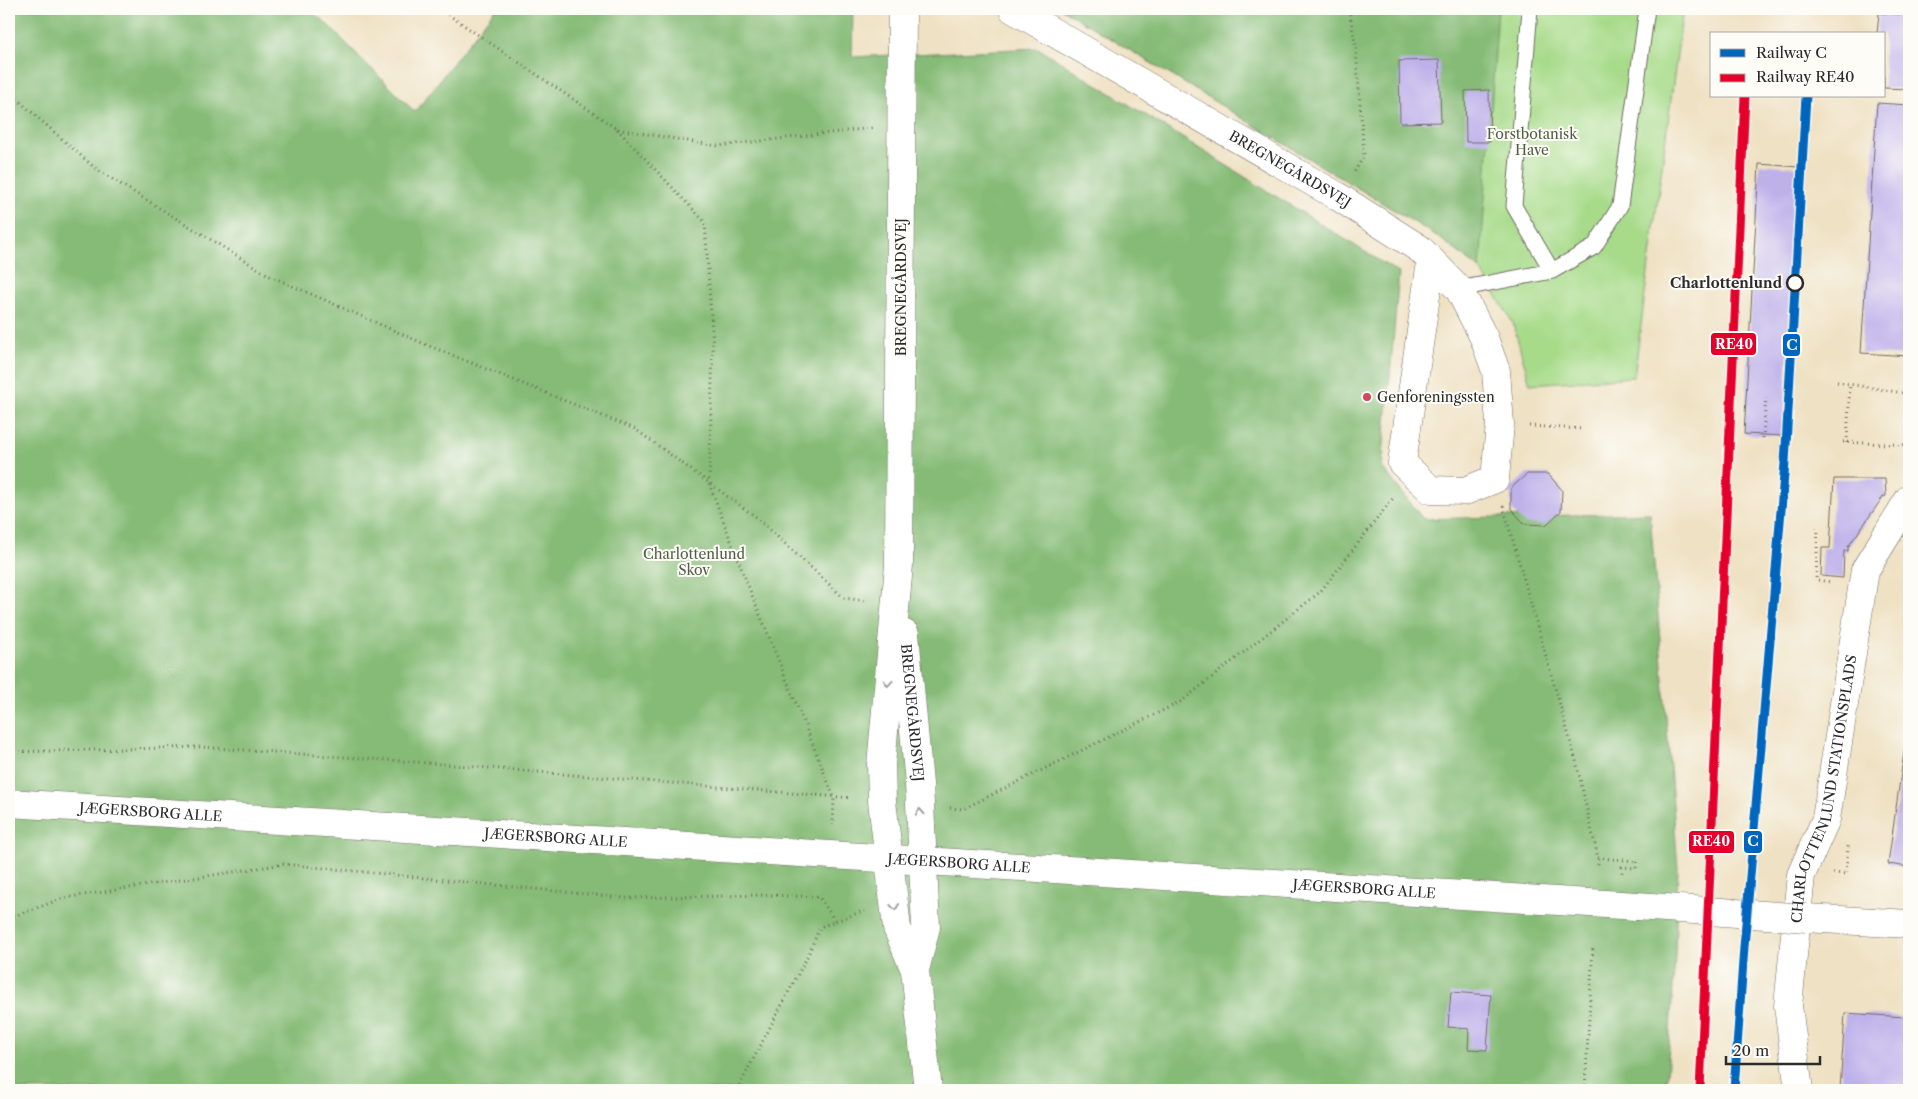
<svg xmlns="http://www.w3.org/2000/svg" width="1918" height="1099" viewBox="0 0 1918 1099" font-family="'Libre Caslon Text',serif">
<style>
.green{fill:#a7db8a;stroke:#69835a}
.forest{fill:#85bb76;stroke:#587350}
.building{fill:#beb1ea}
.lines{fill:none;stroke-linecap:round;stroke-linejoin:round}
.service-casing{stroke:#706b60;stroke-width:17}
.minor-casing{stroke:#706b60;stroke-width:29}
.tertiary-casing{stroke:#706b60;stroke-width:29}
.path{stroke:#706b60;stroke-width:3;stroke-dasharray:1 4;stroke-linecap:butt}
.service{stroke:#fff;stroke-width:15}
.minor{stroke:#fff;stroke-width:28}
.tertiary{stroke:#fff;stroke-width:28}
.tertiary-bridge-casing{stroke:#706b60;stroke-width:29;stroke-linecap:butt}
.tertiary-bridge{stroke:#fff;stroke-width:28}
.rail-1-casing{stroke:#fdfcf7;stroke-width:12}
.rail-2-casing{stroke:#fdfcf7;stroke-width:12}
.rail-1{stroke:#0065bd;stroke-width:9}
.rail-2{stroke:#e4002b;stroke-width:9}
.oneway{stroke:#a0a0a0}
.stop-dot{fill:#fdfcf7;stroke:#2b2b2b;stroke-width:2.5}
.poi-dot{fill:#d1495b;stroke:#fdfcf7;stroke-width:2}
.labels{text-anchor:middle;dominant-baseline:central;stroke-width:4;stroke-linejoin:round;paint-order:stroke}
.park-label{font-size:14px;fill:#506048;stroke:#fdfcf7}
.street-label{font-size:14px;fill:#2b2b2b;stroke:#fdfcf7}
.stop-label{font-size:14px;font-weight:bold;fill:#2b2b2b;stroke:#fdfcf7;text-anchor:end}
.poi-label{font-size:14px;fill:#2b2b2b;stroke:#fdfcf7;text-anchor:start}
.line-badge{stroke:#fdfcf7;stroke-width:2}
.badge-label{font-size:14px;text-anchor:middle;font-weight:bold;fill:#fff}
</style>
<rect width="100%" height="100%" fill="#fdfcf7"/>
<filter id="ink" filterUnits="userSpaceOnUse"><feTurbulence type="fractalNoise" baseFrequency=".02" numOctaves="2"/><feDisplacementMap in="SourceGraphic" scale="10" xChannelSelector="R" yChannelSelector="G"/><feConvolveMatrix kernelMatrix="1 2 1 2 8 2 1 2 1" color-interpolation-filters="sRGB"/></filter>
<filter id="wash" filterUnits="userSpaceOnUse"><feTurbulence type="fractalNoise" baseFrequency=".0096" numOctaves="4" result="noise"/><feDisplacementMap in="SourceGraphic" scale="20" xChannelSelector="R" yChannelSelector="G"/><feGaussianBlur stdDeviation="1.12" result="paint"/><feColorMatrix in="noise" values="0 0 0 0 0 0 0 0 0 0 0 0 0 0 0 0 0 1.4 0 .05"/><feComposite in="paint" operator="in"/></filter>
<g filter="url(#wash)">
<rect width="100%" height="100%" fill="#efe1c3"/>
<!-- green -->
<polygon class="green" points="1062,9 1683,9 1634,377 1530,384 1513,323 1480,269 1437,236"/>
<!-- forest -->
<g class="forest">
<polygon points="9,9 306,9 324,21 415,112 495,9 853,9 852,57 1038,48 1399,273 1382,467 1423,519 1650,513 1678,868 1675,956 1666,1090 9,1090"/>
<polygon points="1062,9 1498,9 1480,269 1437,236"/>
</g>
<g id="blocks">
<!-- building -->
<g class="building">
<polygon points="1879,13 1909,15 1909,89 1884,88 1884,34 1877,34"/>
<polygon points="1439,60 1441,122 1400,123 1399,61"/>
<polygon points="1489,90 1490,142 1466,142 1465,91"/>
<polygon points="1877,103 1909,105 1909,356 1861,353"/>
<polygon points="1759,164 1798,167 1783,436 1744,434"/>
<polygon points="1527,474 1548,474 1562,490 1561,511 1546,525 1525,524 1511,509 1511,488"/>
<polygon points="1834,479 1885,479 1886,496 1883,497 1848,547 1848,551 1844,551 1843,578 1821,576 1822,548 1830,548"/>
<polygon points="1908,724 1909,724 1909,867 1888,864"/>
<polygon points="1451,992 1491,995 1487,1050 1468,1049 1469,1029 1448,1027"/>
<polygon points="1845,1013 1905,1017 1904,1042 1909,1043 1909,1090 1840,1090"/>
</g>
</g>
</g>
<g filter="url(#ink)">
<use href="#blocks" fill-opacity="0" stroke="#706b60" stroke-width="1"/>
<g class="lines">
<!-- service casing -->
<g class="service-casing">
<g id="service">
<polyline points="1530,9 1514,206 1552,271"/>
<polyline points="1459,289 1552,271 1594,247 1620,206 1647,9"/>
</g>
</g>
<!-- minor casing -->
<g class="minor-casing">
<g id="minor">
<path id="s1" d="M1013,9L1337,196L1420,249L1459,289L1484,338L1496,371L1500,424L1495,479L1465,491L1431,490L1402,463L1431,261"/>
<path id="s2" d="M1799,1090L1788,1006L1801,875L1826,819L1865,570L1909,499"/>
</g>
</g>
<!-- tertiary casing -->
<g class="tertiary-casing">
<g id="tertiary">
<polyline points="902,9 899,565 881,765 882,801 897,928 915,970 928,1090"/>
<path id="s3" d="M905,634L919,784L926,927L915,970"/>
<path id="s4" d="M9,803L1637,906"/>
<polyline points="1806,918 1909,924"/>
</g>
</g>
<!-- path -->
<g class="path">
<polyline points="440,9 617,129 718,146 872,128"/>
<polyline points="1349,9 1356,49 1364,156 1354,172"/>
<polyline points="9,92 96,169 270,276 427,345 635,429 756,517 844,598 867,601"/>
<polyline points="617,129 705,222 713,347 709,483 743,573 834,797 833,825"/>
<polyline points="1837,382 1909,394"/>
<polyline points="1529,426 1583,429"/>
<polyline points="1763,438 1766,396"/>
<polyline points="1843,442 1909,445"/>
<polyline points="1847,443 1850,384"/>
<polyline points="1503,506 1576,761 1598,858 1598,866"/>
<polyline points="1818,527 1816,580 1832,582"/>
<polyline points="9,752 201,747 429,763 851,798"/>
<polyline points="950,808 963,809 1182,701 1320,592 1394,497"/>
<polyline points="1598,858 1637,861 1636,868 1622,867 1622,875"/>
<polyline points="1833,873 1846,874 1848,846"/>
<polyline points="9,918 64,898 284,864 624,898 768,895 819,897 836,922"/>
<polyline points="737,1090 807,957 820,927 866,910"/>
<polyline points="1585,1090 1593,946"/>
</g>
<!-- service -->
<use href="#service" class="service"/>
<!-- minor -->
<use href="#minor" class="minor"/>
<!-- tertiary -->
<use href="#tertiary" class="tertiary"/>
<!-- tertiary-bridge casing -->
<g class="tertiary-bridge-casing">
<polyline id="tertiary-bridge" points="1637,906 1806,918"/>
</g>
<!-- tertiary-bridge -->
<use href="#tertiary-bridge" class="tertiary-bridge"/>
<!-- rail-1 casing -->
<g class="rail-1-casing">
<polyline id="rail-1" points="1734,1090 1744,947 1785,463 1806,96"/>
</g>
<!-- rail-2 casing -->
<g class="rail-2-casing">
<polyline id="rail-2" points="1700,1090 1745,96"/>
</g>
<!-- rail-1 -->
<use href="#rail-1" class="rail-1"/>
<!-- rail-2 -->
<use href="#rail-2" class="rail-2"/>
</g>
<!-- one-way arrows -->
<defs><path id="oneway-chevron" d="M-2-3.5L2.5 0L-2 3.5" fill="none" stroke-width="1.6" stroke-linecap="round" stroke-linejoin="round" transform="scale(1.25)"/></defs>
<g class="oneway">
<use href="#oneway-chevron" transform="translate(888 683) rotate(95)"/>
<use href="#oneway-chevron" transform="translate(920 812) rotate(-93)"/>
<use href="#oneway-chevron" transform="translate(895 907) rotate(83)"/>
</g>
</g>
<!-- markers -->
<circle class="stop-dot" cx="1795" cy="283" r="8"/>
<circle class="poi-dot" cx="1367" cy="397" r="5"/>
<g class="labels">
<!-- park labels -->
<g class="park-label">
<text x="1532" y="134">Forstbotanisk<tspan x="1532" dy="16">Have</tspan></text>
<text x="694" y="554">Charlottenlund<tspan x="694" dy="16">Skov</tspan></text>
</g>
<!-- street labels -->
<g class="street-label">
<text stroke="none"><textPath href="#s1" startOffset="320">BREGNEGÅRDSVEJ</textPath></text>
<text transform="translate(901 287) rotate(-90)">BREGNEGÅRDSVEJ</text>
<text stroke="none"><textPath href="#s3" startOffset="79">BREGNEGÅRDSVEJ</textPath></text>
<text stroke="none"><textPath href="#s2" startOffset="306">CHARLOTTENLUND STATIONSPLADS</textPath></text>
<text stroke="none"><textPath href="#s4" startOffset="142">JÆGERSBORG ALLE</textPath></text>
<text stroke="none"><textPath href="#s4" startOffset="548">JÆGERSBORG ALLE</textPath></text>
<text stroke="none"><textPath href="#s4" startOffset="952">JÆGERSBORG ALLE</textPath></text>
<text stroke="none"><textPath href="#s4" startOffset="1358">JÆGERSBORG ALLE</textPath></text>
</g>
<!-- stop labels -->
<g class="stop-label">
<text x="1782" y="283">Charlottenlund</text>
</g>
<!-- poi labels -->
<g class="poi-label">
<text x="1377" y="397">Genforeningssten</text>
</g>
</g>
<g class="line-badge">
<rect x="1710" y="332" width="47" height="24" rx="5" fill="#e4002b"/>
<rect x="1782" y="333" width="19" height="24" rx="5" fill="#0065bd"/>
<rect x="1688" y="830" width="47" height="24" rx="5" fill="#e4002b"/>
<rect x="1743" y="830" width="20" height="24" rx="5" fill="#0065bd"/>
</g>
<g class="badge-label">
<text x="1734" y="349">RE40</text>
<text x="1792" y="350">C</text>
<text x="1711" y="846">RE40</text>
<text x="1753" y="846">C</text>
</g>
<!-- margin -->
<rect width="1918" height="1099" fill="none" stroke="#fdfcf7" stroke-width="30"/>
<!-- legend -->
<rect x="1710" y="32" width="175" height="65" fill="#fdfcf7" stroke="#a9a8a5"/>
<rect x="1720" y="49" width="25" height="8" fill="#0065bd" stroke="#a9a8a5"/>
<text x="1756" y="58" font-size="15" fill="#2b2b2b">Railway C</text>
<rect x="1720" y="74" width="25" height="8" fill="#e4002b" stroke="#a9a8a5"/>
<text x="1756" y="82" font-size="15" fill="#2b2b2b">Railway RE40</text>
<!-- scale -->
<path d="M1726 1056v8h94v-8" fill="none" stroke="#2b2b2b" stroke-width="2.5"/>
<text x="1733" y="1056" font-size="15" fill="#2b2b2b" stroke="#fdfcf7" stroke-width="4" paint-order="stroke">20 m</text>
</svg>
